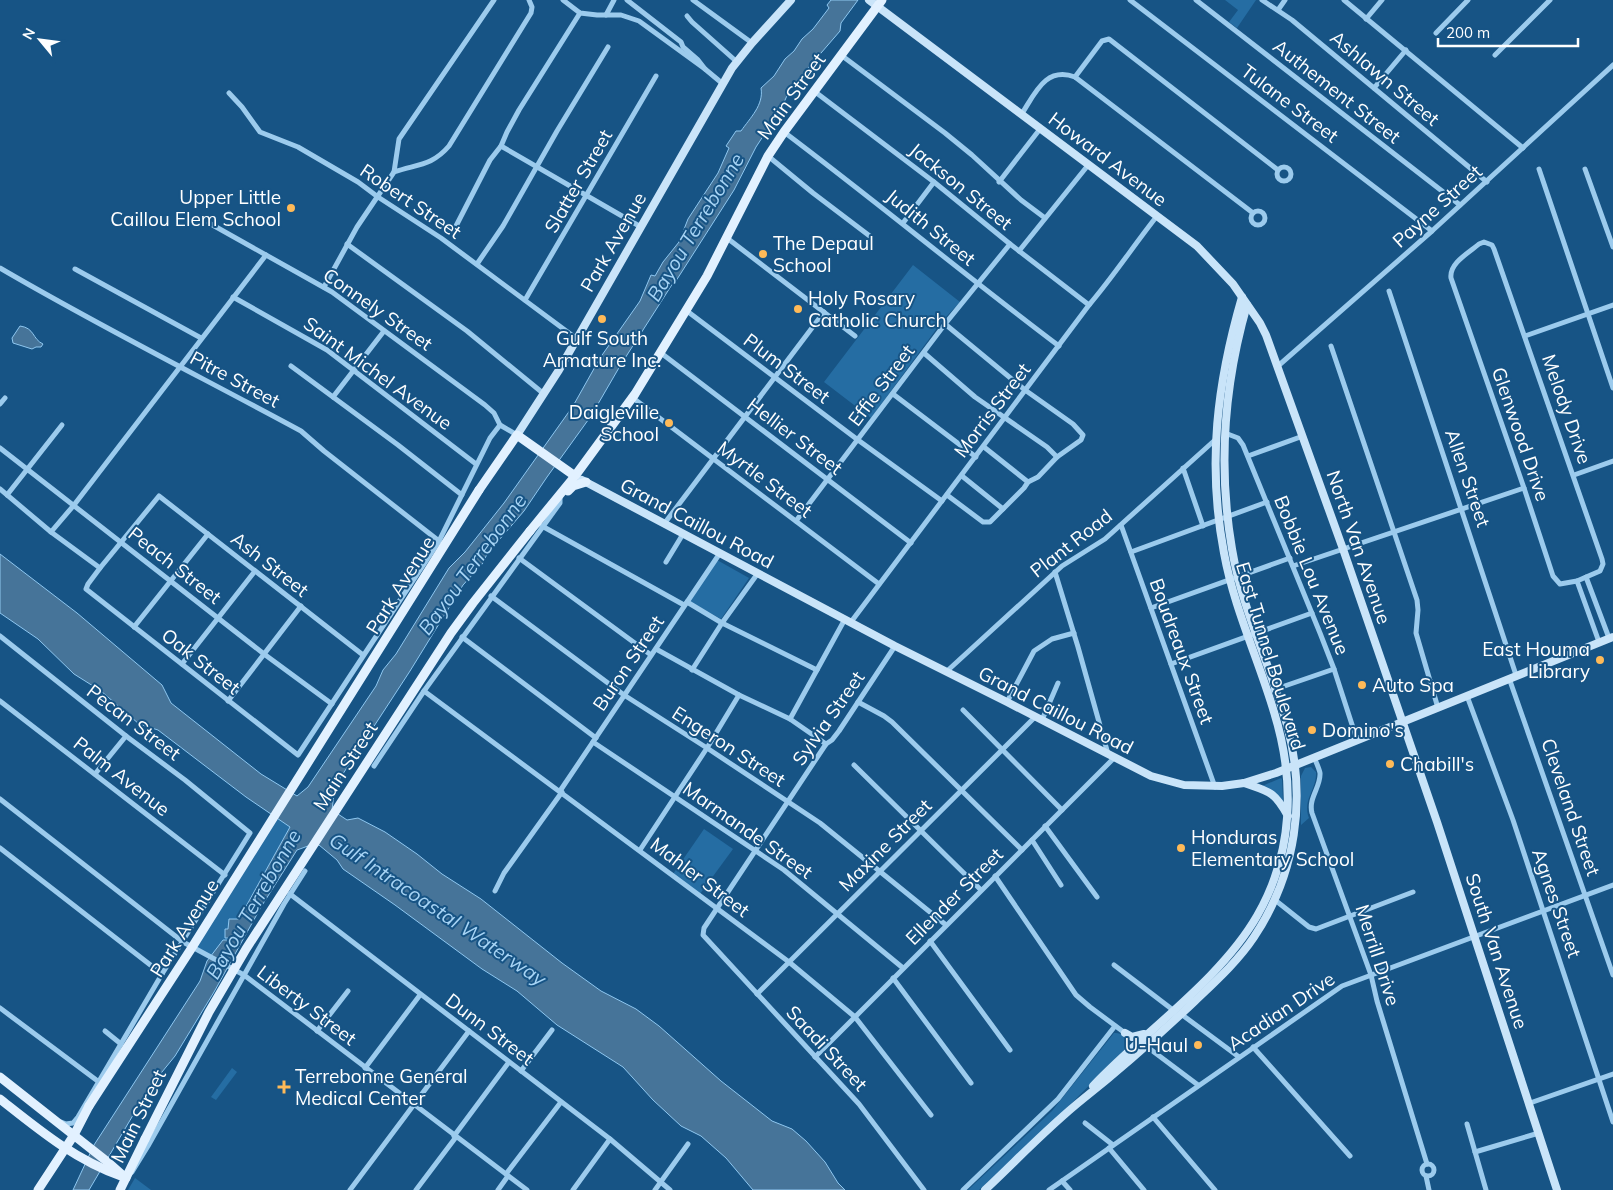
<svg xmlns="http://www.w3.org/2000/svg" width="1613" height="1190" viewBox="0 0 1613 1190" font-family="Mulish,sans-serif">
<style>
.green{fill:#256da3}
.water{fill:#467499;stroke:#8ec7f0}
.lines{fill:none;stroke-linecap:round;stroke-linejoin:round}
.street{stroke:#9ccbed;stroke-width:5}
.secondary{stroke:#c9e4f9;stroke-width:8}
.primary{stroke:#e2f1ff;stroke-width:9}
.primary-bridge{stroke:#e2f1ff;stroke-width:9}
.poi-dot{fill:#ffba58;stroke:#175485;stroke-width:2}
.labels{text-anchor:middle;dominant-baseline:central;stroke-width:4;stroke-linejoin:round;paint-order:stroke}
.street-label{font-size:19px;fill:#fff;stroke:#175485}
.poi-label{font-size:19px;fill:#fff;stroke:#175485;text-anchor:start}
.water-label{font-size:20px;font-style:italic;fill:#a7d4f5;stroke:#175485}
</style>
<rect width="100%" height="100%" fill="#175485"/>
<!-- green -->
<g class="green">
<polygon points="1225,0 1256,0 1237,28 1229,22 1238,10"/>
<polygon points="913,265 960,302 943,320 871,418 824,382"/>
<polygon points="717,560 749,578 721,619 689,601"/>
<path d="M1311,767L1316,772C1317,790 1302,799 1309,818L1301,825V776L1305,768Z"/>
<polygon points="1281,778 1282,779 1283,802 1262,786"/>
<polygon points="275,817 290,827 239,919 228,929 225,930 225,937 229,938 229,940 211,956 191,946"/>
<polygon points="704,829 733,849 700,894 673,874"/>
<path d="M1114,1033C1123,1032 1128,1040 1125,1049L1061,1114L979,1190H968L1052,1111Z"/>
<polygon points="232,1068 237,1072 216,1100 211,1097"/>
<polygon points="135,1178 151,1190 128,1190"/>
</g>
<!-- water -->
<g class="water">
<path d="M831,0H858L841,23L840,31L790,89L781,109L756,147L734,190L674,284L673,283L620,366L591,416L547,477L524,511L487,554L483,563L463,585L410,671L335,786L332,810L347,820L358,818L385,832L417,854L442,874L481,899L562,963L601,991L636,1009L659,1026L721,1081L772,1121L792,1129L806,1141L825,1162L838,1183L845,1190H753L726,1158L701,1136L681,1126L653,1100L623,1067L557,1025L517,991L482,969L395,905L343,869L337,860L319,845L308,846L297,850L261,907L214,992L175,1056L149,1088L89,1190H73L94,1145L200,981L207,961L223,940H229L228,938H225V929H228L229,919H239L290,827L246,797L158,730L139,724L101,691L74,674L38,639L0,613V554L77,613L162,685L171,703L261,774L297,796L308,787L376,686L383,670L396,654L449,568L465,552L504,503L573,406L600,358L640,301L651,275L655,276L663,262L679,242L688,219L718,173L729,148L726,146L736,131H741C750,118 764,105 761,88L774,76L785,59L794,51L802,39L813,29L829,8L827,5Z"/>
<path d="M20,326C35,328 32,339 43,344L41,347H36L32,349L13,343L12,338Z"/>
</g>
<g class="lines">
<!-- street -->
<g class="street">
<polyline points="563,0 580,13 597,15 621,15 639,21 705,69"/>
<polyline points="627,0 681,42 683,47 698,60 705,69 723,84"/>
<polyline points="693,0 752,43"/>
<polyline points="1130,0 1432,231"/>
<polyline points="1196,0 1460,205"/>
<polyline points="1262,0 1292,20 1487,182"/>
<polyline points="1344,0 1523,148"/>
<polyline points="1278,10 1285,0"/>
<polyline points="606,15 614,0"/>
<polyline points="687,16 692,22 737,62"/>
<polyline points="1366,19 1382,0"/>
<polyline points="1436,33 1468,0"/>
<polyline points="841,55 945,133 972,155 1021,200 1045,218"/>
<polyline points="1495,55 1550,0"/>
<polyline points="1075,77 1102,41 1109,39 1278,170"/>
<polyline points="1374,88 1406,50"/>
<polyline points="814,91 934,182 1010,244 1089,305"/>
<polyline points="229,93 242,107 260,132 298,147 358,182 378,197 441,238 577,339"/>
<path d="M1021,115C1035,94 1045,66 1075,77L1253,213"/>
<path d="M784,132C877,202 966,276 1059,346"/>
<polyline points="501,146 641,227"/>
<polyline points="768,156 813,193 871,237"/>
<circle cx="1284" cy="174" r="7"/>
<polyline points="1539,169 1613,388"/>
<polyline points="1585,169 1613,247"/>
<polyline points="394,172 399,139 494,0"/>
<polyline points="999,182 1040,129"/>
<circle cx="1258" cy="218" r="7"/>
<polyline points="209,223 332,292 485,405 494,413 500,425 517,435"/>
<polyline points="903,223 934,182"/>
<polyline points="456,226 490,160 501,146 507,132 519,110 580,13"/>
<polyline points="727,238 855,336"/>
<path d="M1484,242L1492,245L1494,249L1602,559L1603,564L1600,571L1577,581L1560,584L1553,576L1524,488L1451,278C1449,263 1470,252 1479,244Z"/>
<polyline points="347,244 467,331 544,394"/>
<polyline points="1019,251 1089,164"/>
<polyline points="477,264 503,226 557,131 608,47"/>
<path d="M0,268C99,326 201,377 301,431L324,451L439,541"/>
<polyline points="75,269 201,338"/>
<path d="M324,287L357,227L394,172C417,164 432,166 449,146L531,13L532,7L529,0"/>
<polyline points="1389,291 1516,675"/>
<polyline points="233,297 327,350 476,464"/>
<polyline points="525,300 656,76"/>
<polyline points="687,311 858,440 942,501"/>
<polyline points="945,324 1025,390 1073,424 1083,435 1081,440 1057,457 1038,477 1028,482 1024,488 990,522 983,522 947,495"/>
<polyline points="1525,336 1613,305"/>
<polyline points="1331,346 1417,600 1418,610 1416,633 1438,708"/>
<polyline points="661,353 911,543"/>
<polyline points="924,353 975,397 1047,447 1057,457"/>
<polyline points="291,366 398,445 462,495"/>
<polyline points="1278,366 1432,231 1613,65"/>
<polyline points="893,394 976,457"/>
<polyline points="333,397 384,331"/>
<polyline points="633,398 879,584"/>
<polyline points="0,404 5,398"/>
<polyline points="1225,433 1238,438 1243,445 1320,633 1334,669 1357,740"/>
<polyline points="984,447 1028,482"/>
<polyline points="0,448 264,654 332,704"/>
<polyline points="1248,456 1303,436"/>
<polyline points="1183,468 1203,526"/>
<polyline points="1574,475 1613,461"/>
<polyline points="962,476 1003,509"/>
<polyline points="0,489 51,532 100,568"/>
<polyline points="7,495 62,425"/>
<polyline points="796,521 945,324 1010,244"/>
<polyline points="664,524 824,312"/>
<polyline points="1121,525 1215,787"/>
<polyline points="542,526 684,605"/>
<polyline points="51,532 74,505 266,255"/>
<polyline points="1131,552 1267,502"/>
<polyline points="519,558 651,655"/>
<polyline points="666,562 683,534"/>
<polyline points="1293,566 1524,488"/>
<polyline points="1055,572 1078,647 1108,754"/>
<polyline points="1586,577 1609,638"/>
<polyline points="1577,581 1599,642"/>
<polyline points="491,596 624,695 707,748 820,823 946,925"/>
<polyline points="687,602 722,623 817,670"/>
<polyline points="1151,608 1290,558"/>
<path d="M851,622L1089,305C1113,277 1134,245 1157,216"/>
<polyline points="134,627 208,534"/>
<polyline points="0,636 126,736 185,780 250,833 162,974 78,1117 73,1123 66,1124 61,1122"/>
<polyline points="462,637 596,738"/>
<polyline points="895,646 839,731 832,740 826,744 704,928 703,935 859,1104 924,1190"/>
<polyline points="656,649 739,695 790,719 826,744"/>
<polyline points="363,655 159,496 100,568 88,584 86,589 298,755 439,541 490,438 500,425"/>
<polyline points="182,664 255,571"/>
<polyline points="1171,664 1312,613"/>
<polyline points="692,670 722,623 758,573"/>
<polyline points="946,672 1062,566 1105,539 1215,440"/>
<polyline points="1509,678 1613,975"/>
<polyline points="1273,690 1334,669"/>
<polyline points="424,691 789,962 855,1017 931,1115"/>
<polyline points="1467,696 1513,820 1613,1122"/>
<polyline points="0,701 225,875"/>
<polyline points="228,701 301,606"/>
<polyline points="858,702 884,716 892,722 1022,850"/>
<polyline points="1007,702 1034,651 1052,639 1074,633"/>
<polyline points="963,710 1062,810"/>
<polyline points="790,719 845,619"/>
<polyline points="1042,720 1058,683"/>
<polyline points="593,742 784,870 903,968"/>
<path d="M1314,757C1316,762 1319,768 1320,773C1321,787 1308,798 1312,813L1371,975L1377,1001L1427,1164"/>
<polyline points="854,765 981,890"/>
<polyline points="374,766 424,691 560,503 560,496"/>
<polyline points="95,774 126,736"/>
<polyline points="560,791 720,553"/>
<polyline points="0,799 183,942 244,975 527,1190"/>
<polyline points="1045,826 1097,897"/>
<polyline points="1032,840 1061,885"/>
<polyline points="0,848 162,974"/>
<polyline points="640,850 707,748 739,695"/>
<polyline points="995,876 1076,995 1090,1007 1125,1033"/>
<polyline points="495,891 504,873 562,792"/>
<polyline points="290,894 610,1139 670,1190"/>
<polyline points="1275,900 1309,927 1316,929 1413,892"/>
<polyline points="930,941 1010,1050"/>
<polyline points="1114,965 1173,1010"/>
<polyline points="893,978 971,1083"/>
<polyline points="757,994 1035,717"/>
<polyline points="0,1008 99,1082"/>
<polyline points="1181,1014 1239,1057"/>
<polyline points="105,1031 121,1044"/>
<polyline points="317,1031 348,991"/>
<polyline points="1146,1046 1198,1085"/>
<polyline points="1253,1047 1350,1156"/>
<polyline points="815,1057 1114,758"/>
<polyline points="365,1068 420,995"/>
<polyline points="521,1071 552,1030"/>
<polyline points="1530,1103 1613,1074"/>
<polyline points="1153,1117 1215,1190"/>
<polyline points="1085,1123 1113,1145"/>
<polyline points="1467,1124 1486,1190"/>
<polyline points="454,1136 509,1062"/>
<polyline points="1109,1148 1144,1190"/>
<polyline points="1475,1152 1539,1133"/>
<circle cx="1428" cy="1170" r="6"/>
<polyline points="132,1172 148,1146 284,904 305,871"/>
<polyline points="506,1174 561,1102"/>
<polyline points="1426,1176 1429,1190"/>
<polyline points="1062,1181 1070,1190"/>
<polyline points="350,1190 469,1031"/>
<polyline points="416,1190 456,1137"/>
<polyline points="498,1190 508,1176"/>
<polyline points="573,1190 610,1139"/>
<polyline points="655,1190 688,1144"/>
<polyline points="963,1190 1058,1099 1115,1026"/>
<polyline points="1049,1190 1342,986 1613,885"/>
</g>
<!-- secondary -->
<g class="secondary">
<polyline points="869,0 1197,246 1233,284 1260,323 1266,335 1343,549 1437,822 1557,1190"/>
<polyline points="517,435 559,370 732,68 752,43 791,0"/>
<polyline points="582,480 895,646 1007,702 1151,776 1184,785 1222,786 1244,783 1276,773 1613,637"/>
<path d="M1244,783C1270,792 1274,791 1288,816"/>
<polyline points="1125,1033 1132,1037 1144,1034"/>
<path d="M1093,1086C1145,1031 1220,980 1257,916C1294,852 1295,780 1274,712C1258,658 1234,608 1224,553C1207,464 1217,383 1242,297"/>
<path d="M985,1190C1017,1160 1048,1127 1083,1099C1122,1068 1159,1035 1195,1001C1216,981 1238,961 1254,937C1296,874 1307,798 1287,725C1271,666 1242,610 1232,549C1218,467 1224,385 1247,305"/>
</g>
<!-- primary -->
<g class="primary">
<polyline points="479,490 517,435 575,476"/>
<polyline points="568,491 573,486 586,482"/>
<polyline points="530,531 575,476 635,394 707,276 768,156 784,132 882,0"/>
<polyline points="0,1077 109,1163 126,1178"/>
<path d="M0,1099C38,1129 75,1160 121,1176"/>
<polyline points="38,1190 74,1135 89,1106"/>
<polyline points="120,1190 145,1139"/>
</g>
<!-- primary-bridge -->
<g class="primary-bridge">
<polyline points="89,1106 191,949 479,490"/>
<polyline points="145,1139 209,1012 246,949 451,633 473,603 530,531"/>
</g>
</g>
<!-- markers -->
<g class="poi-dot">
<circle cx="291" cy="208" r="5"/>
<circle cx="763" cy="254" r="5"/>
<circle cx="798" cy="309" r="5"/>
<circle cx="602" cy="319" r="5"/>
<circle cx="669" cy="423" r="5"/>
<circle cx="1600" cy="660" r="5"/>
<circle cx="1362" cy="685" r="5"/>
<circle cx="1312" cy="730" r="5"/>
<circle cx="1390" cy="764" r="5"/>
<circle cx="1181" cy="848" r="5"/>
<circle cx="1198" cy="1045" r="5"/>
<path d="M281.5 1079.5h5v5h5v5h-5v5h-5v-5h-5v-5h5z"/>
</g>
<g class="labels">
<!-- street labels -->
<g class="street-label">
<text transform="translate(1385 78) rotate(40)">Ashlawn Street</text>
<text transform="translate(1337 91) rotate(38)">Authement Street</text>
<text transform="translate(791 96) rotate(-54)">Main Street</text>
<text transform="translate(1290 103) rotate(37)">Tulane Street</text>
<text transform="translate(1108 159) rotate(37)">Howard Avenue</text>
<text transform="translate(578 181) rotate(-60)">Slatter Street</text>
<text transform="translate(961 186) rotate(39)">Jackson Street</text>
<text transform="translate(411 201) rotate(34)">Robert Street</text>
<text transform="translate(1437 206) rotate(-42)">Payne Street</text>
<text transform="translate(931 227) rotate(39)">Judith Street</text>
<text transform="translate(613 242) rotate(-60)">Park Avenue</text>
<text transform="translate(378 309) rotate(35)">Connely Street</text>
<text transform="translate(787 368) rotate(37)">Plum Street</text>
<text transform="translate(378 373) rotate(36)">Saint Michel Avenue</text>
<text transform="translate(235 379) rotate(28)">Pitre Street</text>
<text transform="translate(881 385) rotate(-53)">Effie Street</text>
<text transform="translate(1567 409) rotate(71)">Melody Drive</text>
<text transform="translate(992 410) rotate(-53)">Morris Street</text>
<text transform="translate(1521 434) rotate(71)">Glenwood Drive</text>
<text transform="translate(795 436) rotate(37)">Hellier Street</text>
<text transform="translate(1468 478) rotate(71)">Allen Street</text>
<text transform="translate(765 479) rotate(37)">Myrtle Street</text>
<text transform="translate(697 523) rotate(28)">Grand Caillou Road</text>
<text transform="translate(1071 543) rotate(-38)">Plant Road</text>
<text transform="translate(1359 547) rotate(71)">North Van Avenue</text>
<text transform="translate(270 564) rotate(38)">Ash Street</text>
<text transform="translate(175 565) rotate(38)">Peach Street</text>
<text transform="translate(1312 575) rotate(68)">Bobbie Lou Avenue</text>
<text transform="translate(400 585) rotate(-58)">Park Avenue</text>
<text transform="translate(1182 651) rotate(70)">Boudreaux Street</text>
<text transform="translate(1271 656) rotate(73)">East Tunnel Boulevard</text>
<text transform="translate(201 661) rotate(38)">Oak Street</text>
<text transform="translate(628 663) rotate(-56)">Buron Street</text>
<text transform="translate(1056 710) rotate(27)">Grand Caillou Road</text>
<text transform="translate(828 718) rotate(-55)">Sylvia Street</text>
<text transform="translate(134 722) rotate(37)">Pecan Street</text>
<text transform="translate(729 746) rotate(33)">Engeron Street</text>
<text transform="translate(345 766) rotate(-57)">Main Street</text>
<text transform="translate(122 776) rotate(38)">Palm Avenue</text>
<text transform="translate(1571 807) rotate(71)">Cleveland Street</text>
<text transform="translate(748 830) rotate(35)">Marmande Street</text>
<text transform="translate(885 845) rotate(-45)">Maxine Street</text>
<text transform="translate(700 877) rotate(37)">Mahler Street</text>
<text transform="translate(954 896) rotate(-45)">Ellender Street</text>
<text transform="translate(1557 903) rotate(71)">Agnes Street</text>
<text transform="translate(184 928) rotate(-58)">Park Avenue</text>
<text transform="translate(1497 951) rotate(72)">South Van Avenue</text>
<text transform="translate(1378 955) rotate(72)">Merrill Drive</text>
<text transform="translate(307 1005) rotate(37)">Liberty Street</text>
<text transform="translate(1281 1011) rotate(-34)">Acadian Drive</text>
<text transform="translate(490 1029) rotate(37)">Dunn Street</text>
<text transform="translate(827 1048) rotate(47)">Saadi Street</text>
<text transform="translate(138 1116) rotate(-64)">Main Street</text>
</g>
<!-- poi labels -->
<g class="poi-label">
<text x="281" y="197" text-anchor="end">Upper Little<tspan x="281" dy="22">Caillou Elem School</tspan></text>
<text x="773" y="243">The Depaul<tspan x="773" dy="22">School</tspan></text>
<text x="808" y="298">Holy Rosary<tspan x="808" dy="22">Catholic Church</tspan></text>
<text x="602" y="338" text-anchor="middle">Gulf South<tspan x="602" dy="22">Armature Inc.</tspan></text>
<text x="659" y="412" text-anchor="end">Daigleville<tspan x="659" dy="22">School</tspan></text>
<text x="1590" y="649" text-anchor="end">East Houma<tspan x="1590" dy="22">Library</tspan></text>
<text x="1372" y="685">Auto Spa</text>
<text x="1322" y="730">Domino's</text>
<text x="1400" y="764">Chabill's</text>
<text x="1191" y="837">Honduras<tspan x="1191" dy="22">Elementary School</tspan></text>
<text x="1188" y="1045" text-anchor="end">U-Haul</text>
<text x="295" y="1076">Terrebonne General<tspan x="295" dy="22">Medical Center</tspan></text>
</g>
<!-- water labels -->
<g class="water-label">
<text transform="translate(695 227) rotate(-59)">Bayou Terrebonne</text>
<text transform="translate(472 564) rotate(-54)">Bayou Terrebonne</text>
<text transform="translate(253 904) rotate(-60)">Bayou Terrebonne</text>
<text transform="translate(438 909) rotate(34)">Gulf Intracoastal Waterway</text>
</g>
</g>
<!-- north arrow -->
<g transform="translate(40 40) rotate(299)" stroke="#175485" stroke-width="4" paint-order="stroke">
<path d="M0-4L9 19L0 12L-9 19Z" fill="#ffffff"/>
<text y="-8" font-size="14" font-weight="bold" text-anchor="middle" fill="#ffffff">N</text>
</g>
<!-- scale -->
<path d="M1438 38v8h140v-8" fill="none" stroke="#ffffff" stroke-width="2.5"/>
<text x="1446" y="38" font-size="15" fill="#ffffff" stroke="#175485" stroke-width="4" paint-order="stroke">200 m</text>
</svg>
